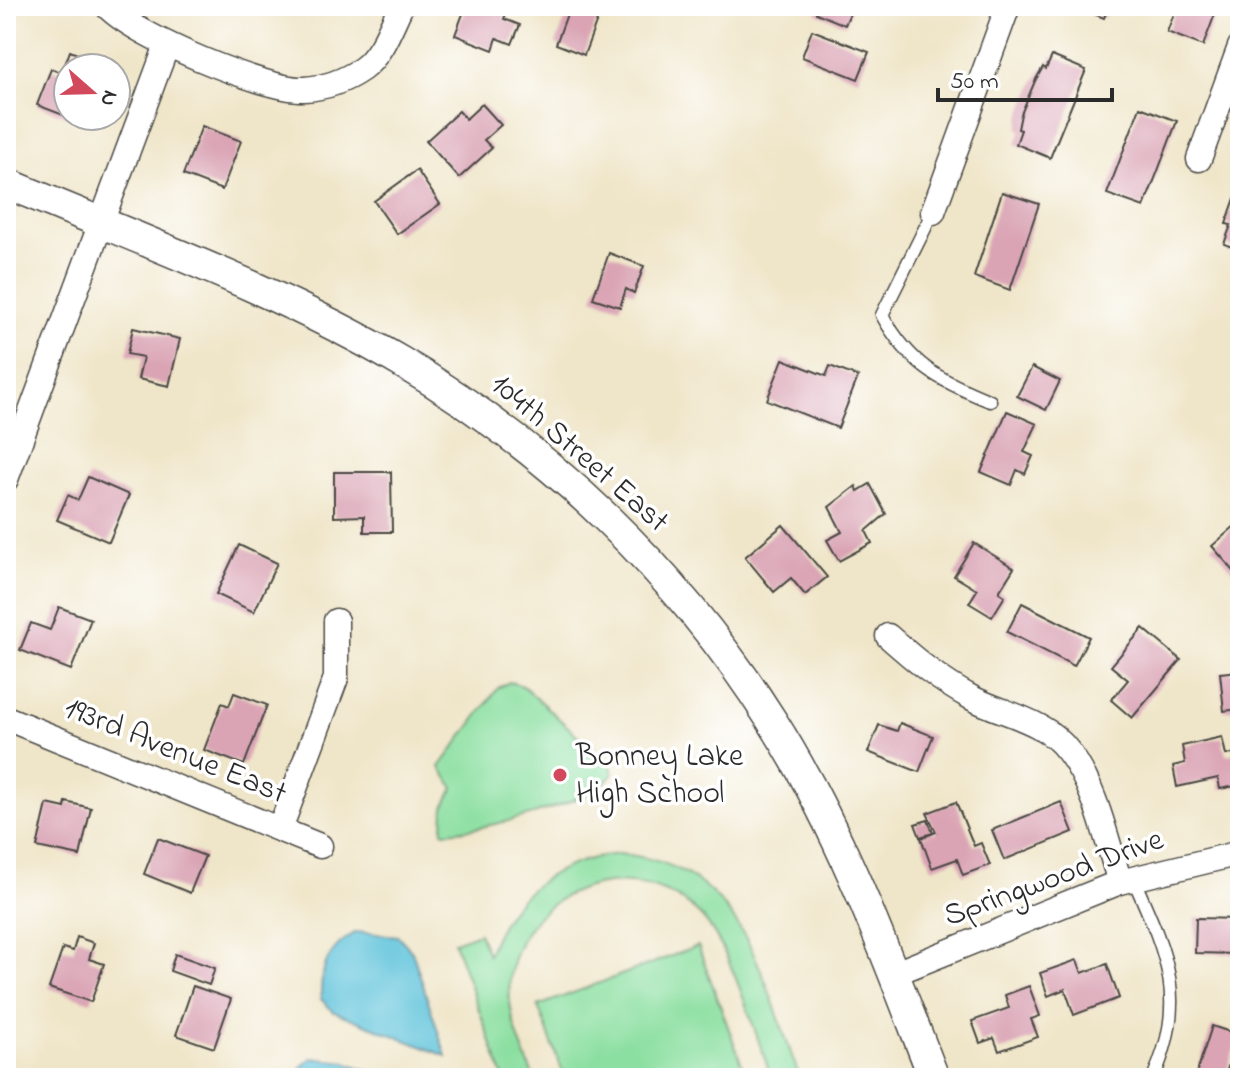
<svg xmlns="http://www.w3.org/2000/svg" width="1246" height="1084" viewBox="0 0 1246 1084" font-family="'Indie Flower',sans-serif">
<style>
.green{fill:#8bdfa0;stroke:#5b8566;stroke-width:2}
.water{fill:#5dc2da;stroke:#447682;stroke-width:2}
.building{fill:#daa4b5}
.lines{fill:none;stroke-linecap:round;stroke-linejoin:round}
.service-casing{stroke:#484743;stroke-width:15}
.minor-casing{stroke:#484743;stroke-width:27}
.tertiary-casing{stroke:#484743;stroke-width:33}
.service{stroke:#fff;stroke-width:12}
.minor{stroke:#fff;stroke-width:24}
.tertiary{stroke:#fff;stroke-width:30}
.poi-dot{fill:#d1495b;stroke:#fff;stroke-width:3}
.labels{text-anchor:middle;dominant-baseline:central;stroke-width:7;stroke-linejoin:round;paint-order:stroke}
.street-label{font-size:32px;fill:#2b2b2b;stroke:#fff}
.poi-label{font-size:32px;fill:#2b2b2b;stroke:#fff;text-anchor:start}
</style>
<rect width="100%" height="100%" fill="#fff"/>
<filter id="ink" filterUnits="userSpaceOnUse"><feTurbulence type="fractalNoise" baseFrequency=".0125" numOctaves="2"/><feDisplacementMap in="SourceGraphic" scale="16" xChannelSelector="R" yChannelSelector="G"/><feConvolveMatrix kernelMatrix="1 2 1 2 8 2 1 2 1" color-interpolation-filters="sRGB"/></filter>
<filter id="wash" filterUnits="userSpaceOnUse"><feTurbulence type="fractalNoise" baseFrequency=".006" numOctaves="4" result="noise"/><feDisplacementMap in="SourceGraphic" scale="32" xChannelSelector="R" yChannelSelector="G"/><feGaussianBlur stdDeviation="1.8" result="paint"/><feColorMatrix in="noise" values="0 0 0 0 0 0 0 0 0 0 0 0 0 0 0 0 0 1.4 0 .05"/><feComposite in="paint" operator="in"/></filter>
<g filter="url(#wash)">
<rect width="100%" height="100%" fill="#efe5c8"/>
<!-- green -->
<g class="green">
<path d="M509,682L523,686L611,766L613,775C589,804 484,830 446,832L443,831L444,807L454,788L440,767L498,688Z"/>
<path d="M618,854C745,863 762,979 800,1078H772C755,1035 731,947 701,916C638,852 521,884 510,978C506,1014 521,1045 534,1078H504L454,942L479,933L488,955C509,894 555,861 618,854Z"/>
<polygon points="698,946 747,1078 565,1078 538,1006"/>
</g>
<!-- water -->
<g class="water">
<path d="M356,932L398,936L412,951L446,1056L334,1012L321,999C320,967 328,948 356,932Z"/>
<polygon points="312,1058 345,1062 383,1076 304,1078 301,1067"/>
</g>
<g id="blocks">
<!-- building -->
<g class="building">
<polygon points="466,6 509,6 504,19 520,25 512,44 497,38 493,50 455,35"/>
<polygon points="570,6 599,15 584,55 556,44"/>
<polygon points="818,6 853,6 845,25 816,13"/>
<polygon points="1073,6 1109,6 1104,18"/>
<polygon points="1177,6 1218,6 1203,46 1167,32"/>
<polygon points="812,30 869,52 858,79 802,57"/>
<polygon points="70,51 94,61 92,68 68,68 68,116 82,116 79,121 37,105 51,69 62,73"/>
<polygon points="1052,56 1086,70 1050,158 1016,144 1021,130 1018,129 1021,114 1035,81 1043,67 1046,69"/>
<polygon points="482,104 501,125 484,140 492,148 459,178 426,141 459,111 466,119"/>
<polygon points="1140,107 1177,121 1144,207 1107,194"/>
<polygon points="202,126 241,141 222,190 183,175"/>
<polygon points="417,170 440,204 397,234 374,201"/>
<polygon points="1240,184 1240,250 1224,244 1231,225 1226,224"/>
<polygon points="1002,192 1039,204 1010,290 974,277"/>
<polygon points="609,253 644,266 634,293 626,289 620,307 593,298"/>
<polygon points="133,328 180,339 169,386 138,379 143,357 127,354"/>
<polygon points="783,359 826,376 830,366 858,377 838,428 767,400"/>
<polygon points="1032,367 1060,381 1046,410 1017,396"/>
<polygon points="1007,411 1037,424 1024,452 1033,456 1025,474 1017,470 1011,485 981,472"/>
<polygon points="334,472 391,472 392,532 364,532 364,516 334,517"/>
<polygon points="88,477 129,495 109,542 57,520 68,495 78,500"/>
<polygon points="870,484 886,514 866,531 872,543 839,561 827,540 842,532 829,507 856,486 858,491"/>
<polygon points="1237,524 1240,527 1240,578 1212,546"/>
<polygon points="783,525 827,577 805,595 791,578 774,592 745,557"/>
<polygon points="974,543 1014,568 999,592 1005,596 992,617 969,603 977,590 954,576"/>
<polygon points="239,545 277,563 254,612 216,594"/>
<polygon points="1022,603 1089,637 1074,666 1007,632"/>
<polygon points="59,607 91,619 71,670 20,650 31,623 50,630"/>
<polygon points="1143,628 1181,660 1132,718 1111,700 1128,680 1111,666"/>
<polygon points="1240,671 1240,709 1224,711 1220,673"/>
<polygon points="234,693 267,705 244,765 204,750 222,703 229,706"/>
<polygon points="900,723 933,736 919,772 868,752 879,725 897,731"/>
<polygon points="1222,737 1226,755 1238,753 1240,785 1220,789 1218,778 1177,787 1173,766 1185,763 1182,746"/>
<polygon points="66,802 91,808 80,856 37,847 47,804 65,808"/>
<polygon points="956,802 974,846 981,843 990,865 963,875 957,859 932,868 921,838 936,832 927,813"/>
<polygon points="1061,802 1073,832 1004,860 992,830"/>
<polygon points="928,820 933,833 920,837 915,824"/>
<polygon points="158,838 205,856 190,893 144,874"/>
<polygon points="1196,918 1240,919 1240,954 1195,953"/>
<polygon points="77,937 94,943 89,959 104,964 91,1002 49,988 63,948 73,951"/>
<polygon points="175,954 215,968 209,985 170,971"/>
<polygon points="1077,960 1082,973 1107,964 1119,998 1074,1015 1065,989 1048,996 1040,973"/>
<polygon points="193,986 231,999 214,1048 176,1035"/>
<polygon points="1029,986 1040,1016 1031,1019 1038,1037 999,1051 994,1038 980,1043 972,1021 1009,1008 1005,995"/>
<polygon points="1212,1026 1239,1035 1227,1070 1234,1072 1232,1078 1195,1078"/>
</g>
</g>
</g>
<g filter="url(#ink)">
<use href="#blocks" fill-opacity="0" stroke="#484743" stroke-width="2"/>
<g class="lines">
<!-- service casing -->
<g class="service-casing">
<g id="service">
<path d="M933,212L882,315C910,365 938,380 990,401"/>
<path d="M1133,878C1166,953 1189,999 1153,1078"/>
</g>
</g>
<!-- minor casing -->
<g class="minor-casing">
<g id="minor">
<path d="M107,6C132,35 267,91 304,89C325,88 346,80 362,69C381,56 391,26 401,6"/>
<polyline points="1199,159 1240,47"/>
<polyline points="933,212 1008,6"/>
<polyline points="6,479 167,45"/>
<path d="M888,636C915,660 940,681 972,698C1005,715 1044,719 1068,751C1096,787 1106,839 1120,882"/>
<polyline points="6,718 320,846"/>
<polyline points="280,829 336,678 336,621"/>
<polyline points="893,974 1120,882 1240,853"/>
</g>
</g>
<!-- tertiary casing -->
<g class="tertiary-casing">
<path id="tertiary" d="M6,183C135,238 281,291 401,362C551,450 679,574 772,721C842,831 887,957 934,1078"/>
</g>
<!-- service -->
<use href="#service" class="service"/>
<!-- minor -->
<use href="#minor" class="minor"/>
<!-- tertiary -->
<use href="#tertiary" class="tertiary"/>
</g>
</g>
<!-- markers -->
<circle class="poi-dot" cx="560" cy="775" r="8"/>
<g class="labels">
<!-- street labels -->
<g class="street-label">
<text transform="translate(579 454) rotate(41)">104th Street East</text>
<text transform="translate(175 752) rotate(22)">193rd Avenue East</text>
<text transform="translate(1054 879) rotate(-20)">Springwood Drive</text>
</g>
<!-- poi labels -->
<g class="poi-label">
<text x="576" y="757">Bonney Lake<tspan x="576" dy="37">High School</tspan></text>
</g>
</g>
<!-- margin -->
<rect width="1246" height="1084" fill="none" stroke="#fff" stroke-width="32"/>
<!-- north arrow -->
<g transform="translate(92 92) rotate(110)"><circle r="38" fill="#ffffff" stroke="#aaaaaa" stroke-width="2"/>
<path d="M0-6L14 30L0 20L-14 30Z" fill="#d1495b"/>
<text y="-12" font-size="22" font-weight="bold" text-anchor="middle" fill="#2b2b2b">N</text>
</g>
<!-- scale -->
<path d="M938 88v12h174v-12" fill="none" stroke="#2b2b2b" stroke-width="4"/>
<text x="950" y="88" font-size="24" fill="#2b2b2b" stroke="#ffffff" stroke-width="6" paint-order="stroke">50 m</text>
</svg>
